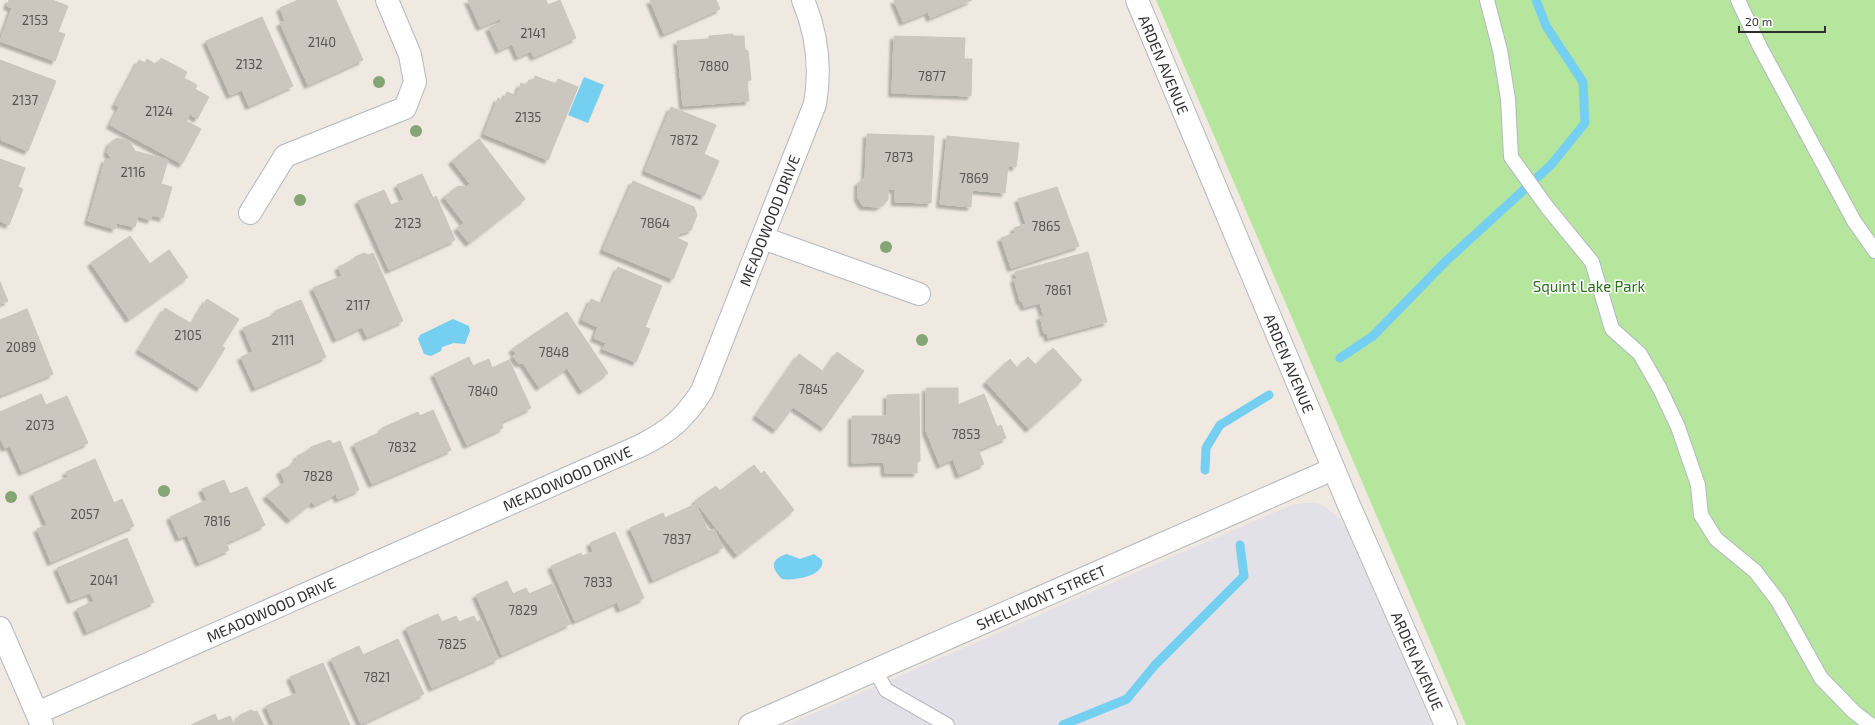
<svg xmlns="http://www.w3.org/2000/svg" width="1875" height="725" viewBox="0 0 1875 725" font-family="'Exo 2',sans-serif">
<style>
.industrial{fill:#e3e1e8}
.green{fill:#b6e59e}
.water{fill:#75cff0}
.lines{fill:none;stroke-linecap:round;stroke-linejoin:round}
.stream{stroke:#75cff0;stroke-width:9}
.building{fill:#cbc7bf;stroke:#cbc5ba;filter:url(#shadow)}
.lane-casing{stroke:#b4b7c1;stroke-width:16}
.street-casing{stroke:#b4b7c1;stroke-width:24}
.secondary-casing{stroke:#b4b7c1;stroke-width:24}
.lane{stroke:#fff;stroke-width:14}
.street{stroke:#fff;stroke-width:22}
.secondary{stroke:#fff;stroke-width:22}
.tree{fill:#84a574}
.labels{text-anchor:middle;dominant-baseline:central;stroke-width:3;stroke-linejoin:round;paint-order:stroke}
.number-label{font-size:13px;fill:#555452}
.street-label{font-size:15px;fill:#2e2e2e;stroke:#fff}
.park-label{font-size:15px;fill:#2c6e1b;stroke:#fff}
</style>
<defs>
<filter id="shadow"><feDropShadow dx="-3.5" dy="3.5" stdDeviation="1" flood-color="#0004"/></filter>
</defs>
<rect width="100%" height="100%" fill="#efe9e1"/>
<!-- industrial -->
<polygon class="industrial" points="1303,503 1316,503 1324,506 1340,519 1346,528 1432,725 787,725 1291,505"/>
<!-- green -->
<polygon class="green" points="1156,0 1875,0 1875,725 1466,725"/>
<!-- water -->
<g class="water">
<polygon points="584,77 604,85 588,123 568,115"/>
<polygon points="453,319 469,326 470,331 465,344 454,343 442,347 441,351 431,356 424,354 418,339 420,335"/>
<path d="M787,554L800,559L814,554L822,560C826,576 793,581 782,579C771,568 770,559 787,554Z"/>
</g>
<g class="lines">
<!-- stream -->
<g class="stream">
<polyline points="1340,358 1373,336 1445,262 1551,165 1585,123 1583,82 1546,26 1536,0"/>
<polyline points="1205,470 1206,448 1220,425 1269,395"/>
<polyline points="1063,725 1127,699 1155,665 1244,576 1240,545"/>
</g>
</g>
<!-- building -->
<g class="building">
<polygon points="9,0 52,0 68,6 58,32 65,34 55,61 0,41 12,8 7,6"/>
<polygon points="298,0 336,0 363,60 308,85 280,23 285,21 280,8"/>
<polygon points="468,0 546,0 548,5 560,0 576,38 534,57 531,51 518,57 512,44 499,50 489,28 501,22 500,19 480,27"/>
<polygon points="650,0 716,0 720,9 664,34"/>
<polygon points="894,0 972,0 930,18 928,12 903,22"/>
<polygon points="262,17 293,86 249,106 242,90 230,95 206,41"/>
<polygon points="733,34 733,36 744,36 745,50 748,51 751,80 747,81 749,101 683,106 677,41 709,39 709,36"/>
<polygon points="894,36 965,38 964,59 972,59 971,96 892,93"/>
<polygon points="161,58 187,72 184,78 197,85 195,89 209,97 197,119 190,114 186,121 201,129 182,164 110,125 119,107 115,105 139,60 145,63 147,59 157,65"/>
<polygon points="0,60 56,81 28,151 1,140 2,138 0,137"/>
<polygon points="535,76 556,84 558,79 578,87 548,160 484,134 498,98 503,101 507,92 516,96 521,83 526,86 529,80 533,81"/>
<polygon points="671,107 716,125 704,154 719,161 704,196 645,171"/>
<polygon points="867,134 934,136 931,203 895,202 895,189 888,189 888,200 879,207 863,206 858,198 858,183 865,178"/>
<polygon points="947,136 1019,143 1016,167 1008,166 1005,193 972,190 971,207 940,204"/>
<polygon points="117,138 129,141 135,151 168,160 161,184 172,187 163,218 152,215 151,220 138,216 135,227 117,223 115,229 88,221 105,160 111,158 107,152 110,143"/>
<polygon points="479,139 525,199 469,243 457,228 464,223 444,197 458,186 466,187 470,184 452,161"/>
<polygon points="0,159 25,168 18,187 23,189 9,225 0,221"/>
<polygon points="422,174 433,198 436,196 455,240 389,270 358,201 384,190 391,205 404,200 397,185"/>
<polygon points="633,181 694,207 697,215 691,230 679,234 677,238 688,243 673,279 603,250"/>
<polygon points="1057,187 1079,246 1011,268 1001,238 1015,233 1014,228 1026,224 1018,199"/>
<polygon points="130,236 150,264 169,250 188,277 129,319 91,263"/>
<polygon points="1088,252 1107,322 1048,338 1047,333 1044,333 1040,316 1044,317 1040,303 1024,307 1022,301 1020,301 1014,279 1017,279 1015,272"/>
<polygon points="364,253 368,255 373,253 403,321 367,337 362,327 336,339 313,288 342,276 338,267 353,260 355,257"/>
<polygon points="618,267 662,286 645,327 650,329 636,362 603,349 606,343 594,338 598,327 582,320 591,299 602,304"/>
<polygon points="0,282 8,301 0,304"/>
<polygon points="207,299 239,319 222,346 225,348 200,388 139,350 165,308 192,324"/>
<polygon points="301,300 326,357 255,388 241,357 253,352 243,328 276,314 275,311"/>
<polygon points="27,309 53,374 1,395 0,320"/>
<polygon points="567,312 608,373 582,391 567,368 539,387 523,363 518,363 513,356 516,354 512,349"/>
<polygon points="1053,348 1082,380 1029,429 986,382 1010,359 1017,368 1028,357 1036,365"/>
<polygon points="837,352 864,371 824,428 793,407 776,430 756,416 799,354 824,372"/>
<polygon points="469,357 473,366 489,359 492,368 509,360 531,408 501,422 503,428 467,445 434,374"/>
<polygon points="926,388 958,388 958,405 984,394 997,427 1001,425 1006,438 978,450 984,464 959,475 953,459 940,465 926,431"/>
<polygon points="41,394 46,405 67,396 88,443 22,472 10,446 5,448 0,438 0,412"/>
<polygon points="919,394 920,461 917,462 917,473 885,473 884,462 852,463 852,416 887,416 887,395"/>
<polygon points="433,410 451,450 372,484 354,444 383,431 382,428 418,412 420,416"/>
<polygon points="330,440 333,444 340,441 359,490 338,499 336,494 314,505 312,502 290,520 266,496 285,482 280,471 294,464 294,461 297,460 297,456 309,450 311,447"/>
<polygon points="95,459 114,503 122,499 134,526 51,562 37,529 47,525 33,493 68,477 66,472"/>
<polygon points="754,465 761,474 764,471 794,510 737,555 695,501 716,486 720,491"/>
<polygon points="224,480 230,494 247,487 265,525 226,543 229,550 199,563 187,535 179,538 170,517 207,500 202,489"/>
<polygon points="696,504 708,531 714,529 723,548 653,580 630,528 663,513 665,518"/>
<polygon points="615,532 644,598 620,609 617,602 575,621 551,566 581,553 582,556 593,552 590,543"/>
<polygon points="127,538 154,602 87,632 77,609 94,601 90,593 71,600 57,568"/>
<polygon points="507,581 513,594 526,588 529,594 552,584 570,624 502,655 476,595"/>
<polygon points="438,614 442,622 456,616 459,622 474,616 477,622 480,620 498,659 432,688 406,628"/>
<polygon points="398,639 424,694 361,724 331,659 359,646 363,655"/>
<polygon points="323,663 350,725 274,725 266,706 297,693 290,677"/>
<polygon points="251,710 255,712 257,711 264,725 191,725 215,714 218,721 230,716 233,723 237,721 240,715"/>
</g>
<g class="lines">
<!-- lane casing -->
<g class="lane-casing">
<g id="lane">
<polyline points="1487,0 1500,50 1508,99 1511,157 1547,207 1592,262 1612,329 1640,354 1660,389 1678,427 1698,485 1701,515 1716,539 1755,571 1778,601 1821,678 1854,712 1871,725"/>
<polyline points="1738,0 1760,47 1854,221 1875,251"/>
<polyline points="875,670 886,690 947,725"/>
</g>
</g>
<!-- street casing -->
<g class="street-casing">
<g id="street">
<polyline points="250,213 285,156 405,108 415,82 410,55 387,0"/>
<polyline points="763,238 919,294"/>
<polyline points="0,628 42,725"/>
<path id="s1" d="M37,713L640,446C670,431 684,419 702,391L815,104C821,69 817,33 803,0"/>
</g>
</g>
<!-- secondary casing -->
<g class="secondary-casing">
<g id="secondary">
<path id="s2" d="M1137,0L1348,503L1446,725"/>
<path id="s3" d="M750,725L1333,469"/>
</g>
</g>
<!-- lane -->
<use href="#lane" class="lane"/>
<!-- street -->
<use href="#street" class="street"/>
<!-- secondary -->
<use href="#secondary" class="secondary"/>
</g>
<!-- trees -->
<g class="tree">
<circle cx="379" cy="82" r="6"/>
<circle cx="416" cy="131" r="6"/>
<circle cx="300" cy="200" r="6"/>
<circle cx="886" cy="247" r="6"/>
<circle cx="922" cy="340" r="6"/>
<circle cx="164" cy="491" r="6"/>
<circle cx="11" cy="497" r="6"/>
</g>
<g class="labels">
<!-- number labels -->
<g class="number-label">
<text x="35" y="20">2153</text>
<text x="533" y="33">2141</text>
<text x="322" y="42">2140</text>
<text x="249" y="64">2132</text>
<text x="714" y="66">7880</text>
<text x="932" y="76">7877</text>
<text x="25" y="100">2137</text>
<text x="159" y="111">2124</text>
<text x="528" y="117">2135</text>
<text x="684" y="140">7872</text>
<text x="899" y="157">7873</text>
<text x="133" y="172">2116</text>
<text x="974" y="178">7869</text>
<text x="408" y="223">2123</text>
<text x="655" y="223">7864</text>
<text x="1046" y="226">7865</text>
<text x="1058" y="290">7861</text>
<text x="358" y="305">2117</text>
<text x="188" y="335">2105</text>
<text x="283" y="340">2111</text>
<text x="21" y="347">2089</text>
<text x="554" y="352">7848</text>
<text x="813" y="389">7845</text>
<text x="483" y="391">7840</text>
<text x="40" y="425">2073</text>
<text x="966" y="434">7853</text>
<text x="886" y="439">7849</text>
<text x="402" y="447">7832</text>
<text x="318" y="476">7828</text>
<text x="85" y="514">2057</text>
<text x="217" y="521">7816</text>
<text x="677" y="539">7837</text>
<text x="104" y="580">2041</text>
<text x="598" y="582">7833</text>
<text x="523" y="610">7829</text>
<text x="452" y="644">7825</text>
<text x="377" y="677">7821</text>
</g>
<!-- street labels -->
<g class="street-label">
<text stroke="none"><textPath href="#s2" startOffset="70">ARDEN AVENUE</textPath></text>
<text stroke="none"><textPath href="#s1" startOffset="927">MEADOWOOD DRIVE</textPath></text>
<text stroke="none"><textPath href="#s2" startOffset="394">ARDEN AVENUE</textPath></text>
<text stroke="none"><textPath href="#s1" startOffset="580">MEADOWOOD DRIVE</textPath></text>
<text stroke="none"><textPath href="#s3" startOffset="318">SHELLMONT STREET</textPath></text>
<text stroke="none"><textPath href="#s1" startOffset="256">MEADOWOOD DRIVE</textPath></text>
<text stroke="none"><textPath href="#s2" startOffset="718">ARDEN AVENUE</textPath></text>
</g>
<!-- park labels -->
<g class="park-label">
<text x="1589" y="286">Squint Lake Park</text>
</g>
</g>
<!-- scale -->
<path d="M1739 26v6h86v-6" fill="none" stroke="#2e2e2e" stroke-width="2"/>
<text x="1745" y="26" font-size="12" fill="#2e2e2e" stroke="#ffffff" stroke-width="3" paint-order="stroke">20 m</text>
</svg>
